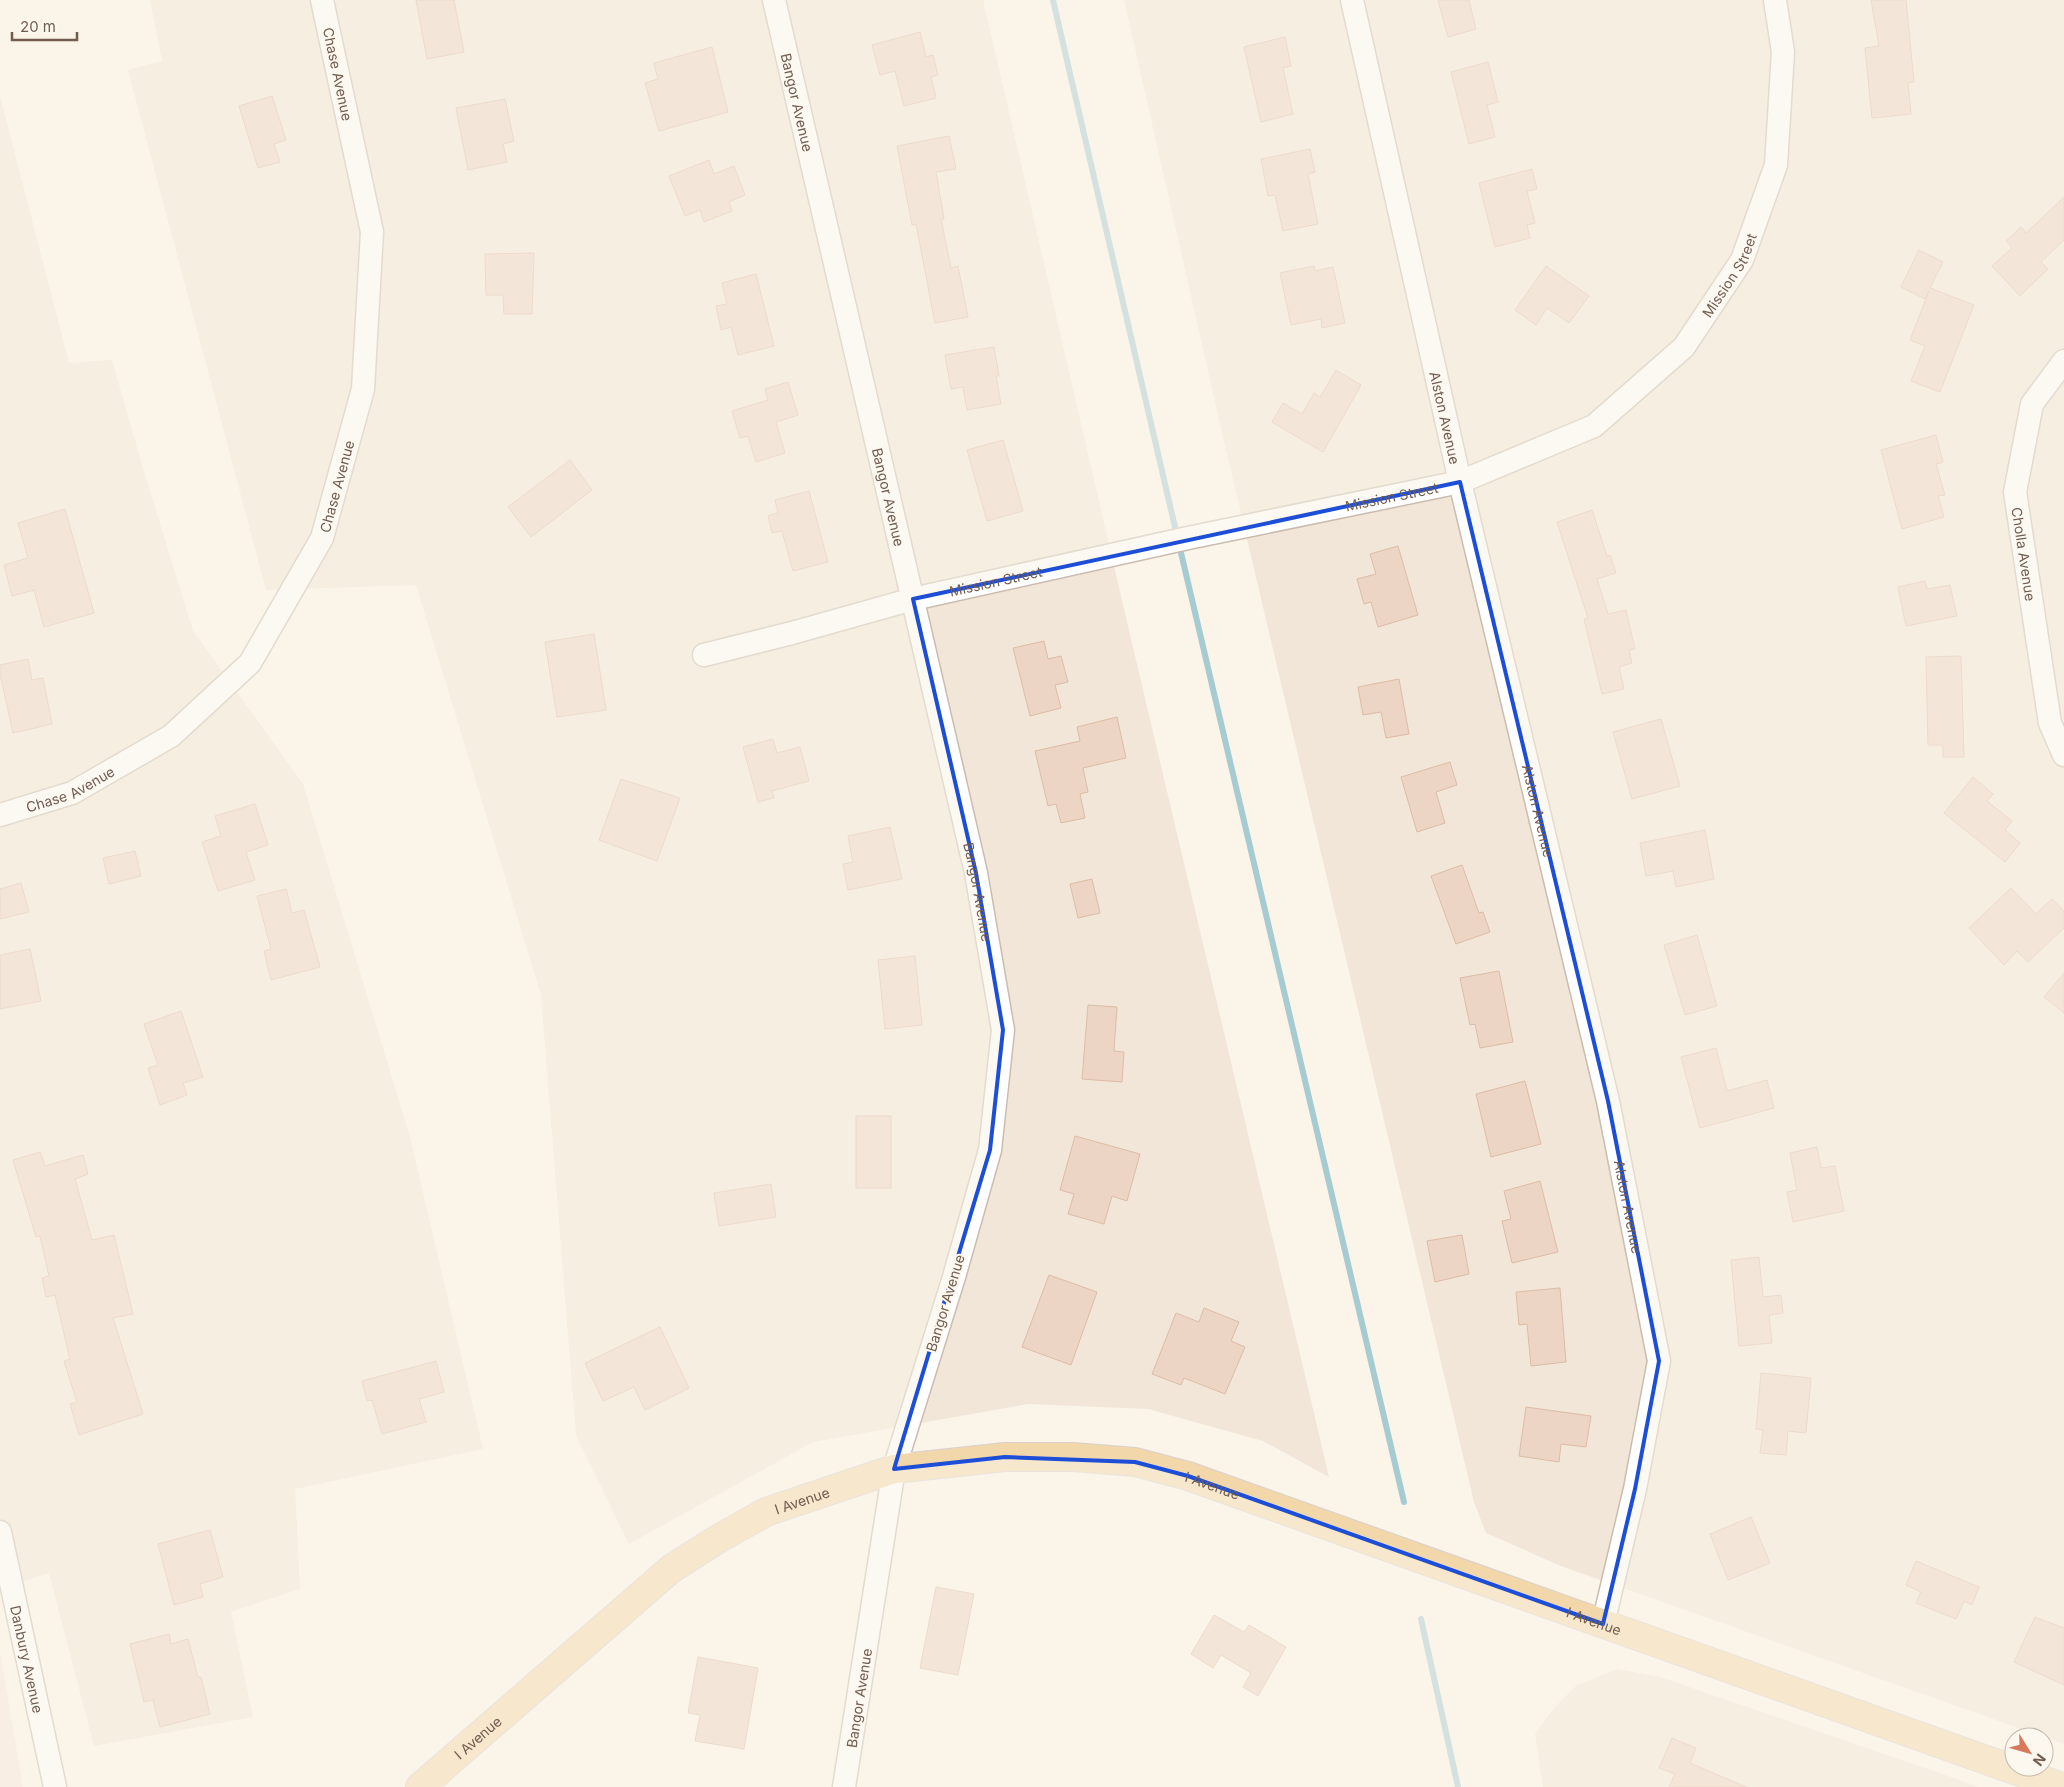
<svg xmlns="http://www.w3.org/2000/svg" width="2064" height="1787" viewBox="0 0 2064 1787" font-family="Inter,sans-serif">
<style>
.residential{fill:#f1e6d8}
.commercial{fill:#f9e7de}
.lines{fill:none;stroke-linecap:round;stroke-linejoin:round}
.stream{stroke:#a7cbd2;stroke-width:6}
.building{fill:#ecd5c4;stroke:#ddbca6}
.minor-casing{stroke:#cbbcb0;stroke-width:25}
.major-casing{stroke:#d8d1ce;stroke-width:30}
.minor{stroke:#fff;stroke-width:22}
.major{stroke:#f1d7aa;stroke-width:28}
.marked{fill:none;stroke:#1d4ed8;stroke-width:4;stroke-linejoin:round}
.labels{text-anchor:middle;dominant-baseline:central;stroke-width:4;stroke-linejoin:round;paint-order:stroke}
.street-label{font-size:14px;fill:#725c50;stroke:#fdf8ef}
</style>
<rect width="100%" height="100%" fill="#faf4e9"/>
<!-- residential -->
<g class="residential">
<polygon points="150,0 983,0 1127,622 1329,1477 1263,1441 1148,1409 1028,1404 813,1442 629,1544 576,1435 541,995 416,585 266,590 128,70 162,61"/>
<polygon points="1124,0 2064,0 2064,1744 1561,1566 1486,1533 1474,1502 1223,437"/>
<polygon points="0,96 69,363 112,360 143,468 193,631 303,784 410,1137 483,1449 295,1489 300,1589 231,1612 253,1717 94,1746 49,1573 0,1589"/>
<polygon points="1617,1669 1660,1677 1980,1787 1543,1787 1535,1734 1555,1707 1576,1686"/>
</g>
<!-- commercial -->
<polygon class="commercial" points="0,1651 23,1787 0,1787"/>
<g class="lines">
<!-- stream -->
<g class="stream">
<polyline points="1053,0 1178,540 1404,1502"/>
<polyline points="1421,1619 1458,1787"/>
</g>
</g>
<!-- building -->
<g class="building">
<polygon points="416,0 454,0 464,52 427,59"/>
<polygon points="1438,0 1469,0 1476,29 1448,37"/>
<polygon points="1871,0 1906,0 1914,82 1908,83 1911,114 1872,118 1865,48 1879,46"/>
<polygon points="920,32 926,57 933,55 938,75 931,77 936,98 904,106 895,71 880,75 872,45"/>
<polygon points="1285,37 1291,66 1283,68 1293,114 1261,122 1244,47"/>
<polygon points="712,47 728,112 659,131 645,83 658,79 654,63"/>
<polygon points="1488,62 1498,102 1487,105 1495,137 1469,144 1451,72"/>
<polygon points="272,96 286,140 274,144 280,162 258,168 239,106"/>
<polygon points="505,99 514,141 503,144 507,162 468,170 456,108"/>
<polygon points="949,136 956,169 936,172 944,219 941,219 951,268 958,266 968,317 935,323 916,224 912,225 897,146"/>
<polygon points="1310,149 1315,172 1308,174 1318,224 1283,231 1275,195 1268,196 1261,159"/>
<polygon points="709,160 714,174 734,166 745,195 729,202 732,211 704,222 700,210 685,216 669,176"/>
<polygon points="1532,169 1537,189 1527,191 1535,223 1527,225 1530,238 1495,247 1479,183"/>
<polygon points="2064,197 2064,240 2041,262 2048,269 2020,296 1992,266 2012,248 2006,241 2021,227 2026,233"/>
<polygon points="1919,250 1943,262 1930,288 1974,305 1940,392 1911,381 1925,346 1910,340 1929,291 1925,299 1901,287"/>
<polygon points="534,253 532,314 504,314 503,295 486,295 485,254"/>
<polygon points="1314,266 1315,271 1333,267 1345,323 1322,328 1321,319 1291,325 1280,273"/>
<polygon points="1546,266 1589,296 1569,323 1547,308 1536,325 1515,310"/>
<polygon points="756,274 774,346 738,355 731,327 721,330 716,306 727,304 722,283"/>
<polygon points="994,347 999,376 996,376 1001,404 967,410 963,387 951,389 945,355"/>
<polygon points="1336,370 1361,385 1323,452 1272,422 1283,403 1302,414 1314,393 1320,397"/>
<polygon points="788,382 798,415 776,422 785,453 756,462 748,436 740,438 732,411 768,400 765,389"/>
<polygon points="1936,435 1943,462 1936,464 1945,495 1938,496 1944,517 1902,529 1881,450"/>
<polygon points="1003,440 1023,511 987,521 967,450"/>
<polygon points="570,460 592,490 531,537 508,507"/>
<polygon points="809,491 828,562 793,571 782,531 772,533 768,516 778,513 775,500"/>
<polygon points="65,509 94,613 44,627 34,590 12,596 4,565 28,558 18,523"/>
<polygon points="1592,510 1607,556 1610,555 1616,573 1597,579 1608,614 1626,610 1635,649 1629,650 1632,663 1619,667 1624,689 1602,694 1584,619 1588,618 1557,522"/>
<polygon points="1398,546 1418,615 1378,627 1371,602 1364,604 1357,579 1376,574 1370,554"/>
<polygon points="1925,581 1927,589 1950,585 1957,616 1906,626 1898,587"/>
<polygon points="594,634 606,710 557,717 545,642"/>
<polygon points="1044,641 1048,659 1061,656 1068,682 1055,685 1061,708 1030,716 1013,648"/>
<polygon points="1961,656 1964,757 1943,757 1943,745 1928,745 1926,657"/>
<polygon points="28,659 32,680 43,678 52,724 13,733 0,674 0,665"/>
<polygon points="1399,679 1409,734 1386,738 1381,712 1363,715 1358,687"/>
<polygon points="1117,717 1126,758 1083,768 1088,792 1080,794 1085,818 1061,823 1056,804 1048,806 1035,751 1080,741 1077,727"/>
<polygon points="1661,719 1680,786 1632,799 1613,732"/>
<polygon points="773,739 777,753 800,747 809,781 772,791 774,798 758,802 743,747"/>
<polygon points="1450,762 1457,785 1436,792 1445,823 1417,832 1401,777"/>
<polygon points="1973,777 1993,794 1987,801 2012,821 2005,830 2020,843 2005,862 1944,813"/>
<polygon points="621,779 680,798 657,861 599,840"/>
<polygon points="255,804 268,845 246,852 255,880 218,891 202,842 221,836 215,816"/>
<polygon points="890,827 902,879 848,890 843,864 853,862 848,836"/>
<polygon points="1705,830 1714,879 1676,887 1673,871 1646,876 1640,843"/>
<polygon points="135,851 141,876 109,884 103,858"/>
<polygon points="1462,865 1479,913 1483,912 1490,932 1456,944 1431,876"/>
<polygon points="1092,879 1100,913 1078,918 1070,884"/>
<polygon points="21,883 29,912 0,919 0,889"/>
<polygon points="2011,888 2036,914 2052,899 2064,911 2064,928 2028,962 2017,951 2004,965 1969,928"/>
<polygon points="286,889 292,913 304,910 320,967 271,980 264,951 271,949 257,896"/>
<polygon points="1697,935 1717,1006 1685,1015 1664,945"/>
<polygon points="30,949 41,1001 0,1009 0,955"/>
<polygon points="915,956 922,1025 885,1029 878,960"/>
<polygon points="1499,971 1513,1042 1480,1048 1475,1024 1470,1025 1460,978"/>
<polygon points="2064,973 2064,1013 2044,997"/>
<polygon points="1088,1005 1117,1007 1114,1051 1124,1052 1122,1082 1082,1079"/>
<polygon points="181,1011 203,1077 183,1083 187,1095 160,1105 148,1068 158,1065 144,1024"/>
<polygon points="1716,1048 1727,1091 1767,1080 1774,1108 1700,1128 1681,1057"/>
<polygon points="1525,1081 1541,1144 1491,1157 1476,1094"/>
<rect x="856" y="1116" width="35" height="72"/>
<polygon points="1075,1136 1140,1154 1127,1201 1112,1196 1104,1224 1068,1214 1074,1194 1060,1190"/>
<polygon points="1817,1147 1821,1168 1835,1166 1844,1211 1793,1222 1787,1192 1797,1190 1790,1153"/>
<polygon points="40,1152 45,1166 83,1155 88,1174 75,1179 92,1240 114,1235 133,1314 113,1318 143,1414 79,1435 70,1404 77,1402 64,1361 70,1359 55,1295 46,1297 42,1278 49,1276 40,1236 36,1237 13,1160"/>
<polygon points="1540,1181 1558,1252 1512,1263 1502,1221 1511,1219 1504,1191"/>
<polygon points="771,1184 776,1217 719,1226 714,1193"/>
<polygon points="1462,1235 1469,1274 1435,1282 1427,1241"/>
<polygon points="1759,1257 1763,1297 1781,1295 1783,1313 1769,1315 1772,1343 1739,1346 1731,1260"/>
<polygon points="1049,1275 1097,1292 1071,1365 1022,1347"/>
<polygon points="1560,1288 1566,1362 1531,1366 1527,1324 1519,1325 1516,1292"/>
<polygon points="1204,1308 1239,1322 1231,1341 1245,1347 1225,1394 1184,1378 1181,1385 1152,1374 1176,1313 1199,1322"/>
<polygon points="660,1327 689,1388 645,1410 634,1387 603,1401 585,1363"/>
<polygon points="436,1361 444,1392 419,1399 426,1422 382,1434 372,1400 367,1401 362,1381"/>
<polygon points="1761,1373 1811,1378 1806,1433 1788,1431 1786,1455 1760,1453 1763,1430 1756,1429"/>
<polygon points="1526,1407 1591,1416 1586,1447 1561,1444 1559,1462 1519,1456"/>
<polygon points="1751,1517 1770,1563 1728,1580 1710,1534"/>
<polygon points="210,1530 223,1577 200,1584 203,1597 174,1605 158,1544"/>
<polygon points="1916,1561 1979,1587 1972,1605 1964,1601 1956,1619 1916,1603 1921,1592 1906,1585"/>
<polygon points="936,1587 974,1594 958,1675 920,1668"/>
<polygon points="1214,1615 1244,1632 1249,1625 1286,1647 1258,1696 1243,1687 1251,1673 1221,1655 1213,1668 1191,1654"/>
<polygon points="2035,1617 2064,1628 2064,1685 2014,1662"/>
<polygon points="169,1634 171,1644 188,1639 198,1677 201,1677 210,1714 160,1727 153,1700 144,1702 130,1644"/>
<polygon points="698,1657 758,1668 744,1749 695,1741 700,1715 688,1713"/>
<polygon points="1672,1738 1696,1748 1690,1763 1746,1787 1669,1787 1675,1774 1659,1768"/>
</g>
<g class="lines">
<!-- minor casing -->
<g class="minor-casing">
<g id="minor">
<path id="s1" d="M774,0L976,873L1003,1030L990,1150L954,1277L894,1469L844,1787"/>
<path id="s2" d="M1352,0L1460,482L1608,1101L1659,1361L1635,1489L1603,1624"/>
<path id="s3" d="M2064,361L2032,404L2015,492L2050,723L2064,755"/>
<path id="s4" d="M704,655L792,633L913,599L1188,538L1460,482L1594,426L1684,347L1742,260L1776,165L1783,52L1775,0"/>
<path id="s5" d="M0,815L72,793L171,736L250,663L322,538L363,389L372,232L322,0"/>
<path id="s6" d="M0,1532L55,1787"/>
</g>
</g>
<!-- major casing -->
<g class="major-casing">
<g id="major">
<path id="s7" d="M420,1787L671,1569L718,1539L766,1512L894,1469L1005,1457H1073L1135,1462L1188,1476L2062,1787"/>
</g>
</g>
<!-- minor -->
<use href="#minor" class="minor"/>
<!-- major -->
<use href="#major" class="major"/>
</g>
<!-- marked area -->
<path d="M0 0H2064V1787H0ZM1460,482L1608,1101L1659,1361L1635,1489L1603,1624L1188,1476L1135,1462L1005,1457L894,1469L990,1150L1003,1030L976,873L913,599Z" fill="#faf4e9" fill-opacity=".55" fill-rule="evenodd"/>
<path class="marked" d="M1460,482L1608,1101L1659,1361L1635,1489L1603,1624L1188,1476L1135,1462L1005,1457L894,1469L990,1150L1003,1030L976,873L913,599Z"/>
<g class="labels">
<!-- street labels -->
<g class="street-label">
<text transform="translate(338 74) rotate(78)">Chase Avenue</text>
<text stroke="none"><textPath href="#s1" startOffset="105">Bangor Avenue</textPath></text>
<text stroke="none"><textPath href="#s4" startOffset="1126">Mission Street</textPath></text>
<text stroke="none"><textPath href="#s2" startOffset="428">Alston Avenue</textPath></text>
<text stroke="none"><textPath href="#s5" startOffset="495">Chase Avenue</textPath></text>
<text stroke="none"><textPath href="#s4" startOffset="706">Mission Street</textPath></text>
<text stroke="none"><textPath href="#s1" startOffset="510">Bangor Avenue</textPath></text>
<text stroke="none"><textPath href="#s3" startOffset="206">Cholla Avenue</textPath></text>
<text stroke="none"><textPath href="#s4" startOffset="301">Mission Street</textPath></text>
<text stroke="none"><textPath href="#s5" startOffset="75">Chase Avenue</textPath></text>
<text stroke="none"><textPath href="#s2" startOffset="832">Alston Avenue</textPath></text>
<text stroke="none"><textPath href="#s1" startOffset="915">Bangor Avenue</textPath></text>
<text stroke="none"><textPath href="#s2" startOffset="1238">Alston Avenue</textPath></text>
<text transform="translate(945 1303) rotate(-73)">Bangor Avenue</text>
<text stroke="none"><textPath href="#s7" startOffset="901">I Avenue</textPath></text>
<text stroke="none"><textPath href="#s7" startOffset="481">I Avenue</textPath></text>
<text stroke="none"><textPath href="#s7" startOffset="1306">I Avenue</textPath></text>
<text stroke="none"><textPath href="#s6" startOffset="130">Danbury Avenue</textPath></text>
<text transform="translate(859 1698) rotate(-81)">Bangor Avenue</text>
<text stroke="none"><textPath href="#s7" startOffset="76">I Avenue</textPath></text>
</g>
</g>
<!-- north arrow -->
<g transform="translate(2029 1752) rotate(127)"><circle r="24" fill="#fdf8ef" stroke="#c5baaf"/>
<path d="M0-4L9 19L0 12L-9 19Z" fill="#d67a5d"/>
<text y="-8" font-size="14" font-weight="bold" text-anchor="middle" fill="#725c50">N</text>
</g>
<!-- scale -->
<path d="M12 32v8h65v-8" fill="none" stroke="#725c50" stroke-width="2.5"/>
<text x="20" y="32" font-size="15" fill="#725c50" stroke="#fdf8ef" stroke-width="4" paint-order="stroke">20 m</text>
</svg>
